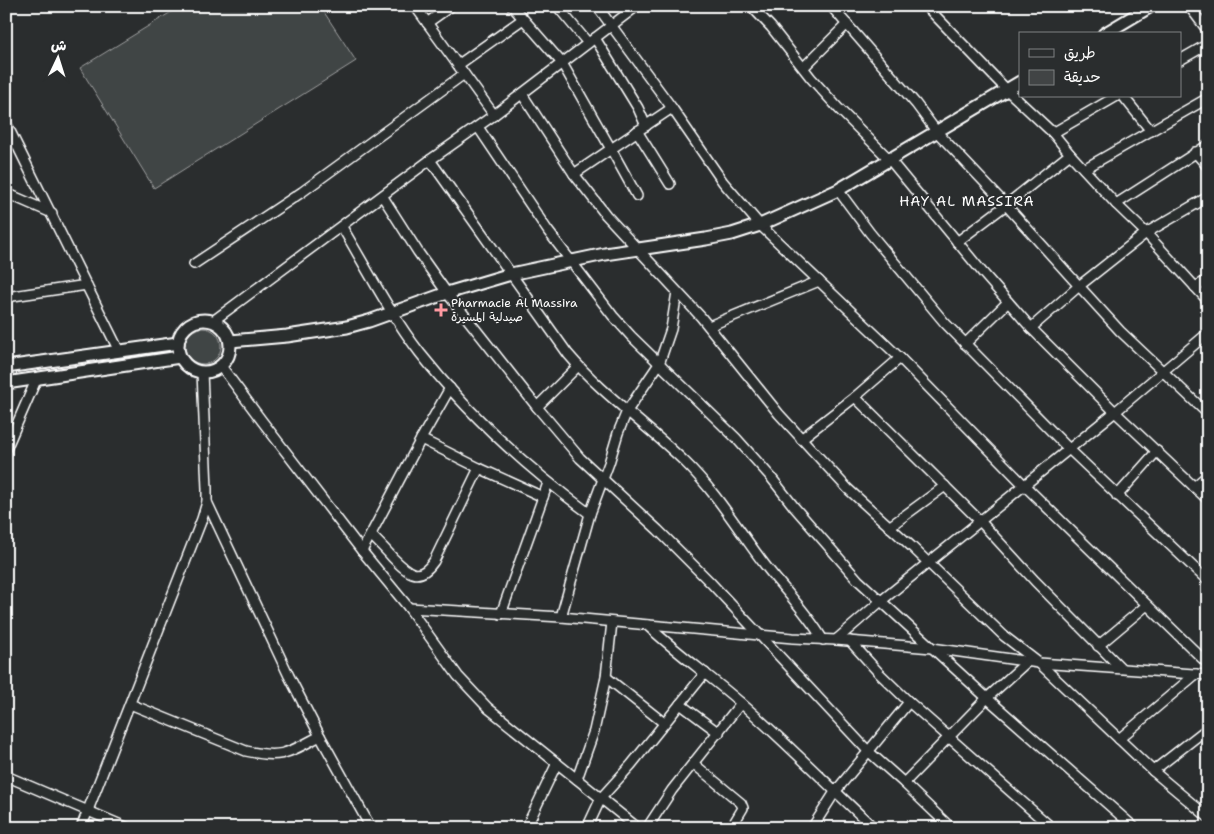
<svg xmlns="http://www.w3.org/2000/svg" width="1214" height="834" viewBox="0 0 1214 834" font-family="'Shantell Sans','Playpen Sans Arabic',sans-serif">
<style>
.green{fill:#414445;stroke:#a0a2a2}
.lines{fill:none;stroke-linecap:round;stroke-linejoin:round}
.minor-casing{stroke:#fff;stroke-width:12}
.tertiary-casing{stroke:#fff;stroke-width:15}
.minor{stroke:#2a2d2e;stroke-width:9}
.tertiary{stroke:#2a2d2e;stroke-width:11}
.poi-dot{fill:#ff9aa2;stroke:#2a2d2e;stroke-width:2}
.labels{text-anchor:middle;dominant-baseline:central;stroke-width:4;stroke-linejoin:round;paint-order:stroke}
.poi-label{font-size:12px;fill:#fff;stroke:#2a2d2e;text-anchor:start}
.neighbourhood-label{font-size:14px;letter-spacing:1px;fill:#fff;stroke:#2a2d2e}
</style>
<rect width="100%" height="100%" fill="#2a2d2e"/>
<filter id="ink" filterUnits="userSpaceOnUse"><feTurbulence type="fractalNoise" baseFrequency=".02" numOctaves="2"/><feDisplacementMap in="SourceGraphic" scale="10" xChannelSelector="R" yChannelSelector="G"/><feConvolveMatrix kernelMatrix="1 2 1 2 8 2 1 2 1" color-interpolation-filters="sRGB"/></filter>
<g filter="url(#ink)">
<!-- green -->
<g class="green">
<polygon points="181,6 320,6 356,61 154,188 80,68"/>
<circle cx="203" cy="346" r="18"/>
</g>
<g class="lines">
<!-- minor casing -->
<g class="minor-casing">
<g id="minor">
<polyline points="415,6 494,115"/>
<polyline points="512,6 562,63 611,149 574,174"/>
<polyline points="557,6 588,43"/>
<polyline points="597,6 672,108 723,182 760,225 900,358 1024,485 1208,664"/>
<polyline points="751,6 771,27 811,78 839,109 890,160 983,273 1031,328 1115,412 1208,500"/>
<polyline points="831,6 916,104 936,131 1006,205 1079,286 1120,331 1208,414"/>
<polyline points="926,6 1007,90 1053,133 1070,154 1116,204 1146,233 1208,301"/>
<polyline points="1189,6 1208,31"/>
<polyline points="427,23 451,6"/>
<polyline points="595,38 638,108 646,126"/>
<polyline points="1180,60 1208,44"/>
<polyline points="458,65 523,19"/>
<polyline points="804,67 847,24"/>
<polyline points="522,94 574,174 606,215 701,317 779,414 848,489 911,546 1004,636 1039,663 1153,771 1208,817"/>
<polyline points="1123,96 1151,131"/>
<polyline points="6,123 119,351"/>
<polyline points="478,127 548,231 613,316 631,336 736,438 770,476 795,508 858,580 987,698 1135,828"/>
<polyline points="637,131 670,184"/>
<polyline points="1053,133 1117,96"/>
<polyline points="1195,152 1208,167"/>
<path d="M430,160L568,354C602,394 647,425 685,462C716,492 739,531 765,565C784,590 807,612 823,640"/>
<polyline points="1084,169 1208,98"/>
<polyline points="838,190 870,233 945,323 1069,449 1208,581"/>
<polyline points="6,193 52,213"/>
<polyline points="637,196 611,149 672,108"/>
<polyline points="383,197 418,252 447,293 537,407 580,458 658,530 711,583 868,751 904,783 951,828"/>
<polyline points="1116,204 1208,145"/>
<path d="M342,227C367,269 390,314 420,353C468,414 527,468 590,514"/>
<polyline points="957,242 1006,205 1070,154"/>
<polyline points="194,264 302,192 464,74"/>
<polyline points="1195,287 1208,280"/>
<polyline points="6,297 87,285"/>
<polyline points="213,321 430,160 494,115 637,6"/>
<polyline points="709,326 819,281"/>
<polyline points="1031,328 1079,286 1146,233 1208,197"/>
<polyline points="965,344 1008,302"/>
<polyline points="221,366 262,421 362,551 409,608 458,676 488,708 638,828"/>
<polyline points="855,397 980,521 1035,581 1121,668"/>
<polyline points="537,407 578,366"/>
<polyline points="421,439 479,468 543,497"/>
<polyline points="801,439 855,397 900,358"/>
<polyline points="6,449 37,378"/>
<polyline points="1194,487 1208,475"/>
<polyline points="1117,496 1157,451"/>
<polyline points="207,502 289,676 320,736 371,828"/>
<polyline points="889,527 945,486"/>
<path d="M371,535C378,542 386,550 393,558C408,573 419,583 434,561L479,468"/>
<polyline points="362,551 421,439 450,388"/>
<polyline points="409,608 561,617 793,638 836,640 881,601 1115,412 1208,333"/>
<polyline points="501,614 548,483"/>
<polyline points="561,617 590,514 609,463 618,433 627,411 659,364 671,329 677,292"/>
<path d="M647,625C677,653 710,676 741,703C787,743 829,786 874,828"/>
<polyline points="836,640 932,648 1039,663 1208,675"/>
<polyline points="850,641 879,673 909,702 1052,828"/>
<polyline points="1098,646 1147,605"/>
<polyline points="606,677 664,723"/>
<path d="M130,704L246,751C282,759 288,753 320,736"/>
<polyline points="680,704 719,733"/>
<polyline points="1119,739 1196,674"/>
<polyline points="694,764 741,803 743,808 731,828"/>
<polyline points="1153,771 1208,728"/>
<polyline points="6,776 128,828"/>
<polyline points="577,779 594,731 606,677 612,622"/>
<polyline points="904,783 987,698 1028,661"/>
<polyline points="81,828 202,519 207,502 207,489 202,372"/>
<polyline points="526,828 557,763"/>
<polyline points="587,828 601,798 631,765 705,673"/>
<polyline points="647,828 672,790 741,703"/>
<polyline points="812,828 835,792 909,702"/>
</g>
</g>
<!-- tertiary casing -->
<g class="tertiary-casing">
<g id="tertiary">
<polyline points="1104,34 1151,6"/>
<circle cx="204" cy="346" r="26"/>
<polyline points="230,341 287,336 347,327 369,321 447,293 511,274 605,254 706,239 732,234 760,225 838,190 1020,82"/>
<polyline points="6,367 178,343"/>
<polyline points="6,383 180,357"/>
</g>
</g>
<!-- minor -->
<use href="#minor" class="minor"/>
<!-- tertiary -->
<use href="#tertiary" class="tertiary"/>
</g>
</g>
<!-- markers -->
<path class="poi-dot" d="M438.5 302.5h5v5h5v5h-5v5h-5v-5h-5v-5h5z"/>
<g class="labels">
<!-- poi labels -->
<g class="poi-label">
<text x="451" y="303">Pharmacie Al Massira<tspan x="451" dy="14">صيدلية المسيرة</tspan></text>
</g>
<!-- neighbourhood labels -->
<g class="neighbourhood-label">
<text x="967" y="201">HAY AL MASSIRA</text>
</g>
</g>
<!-- margin -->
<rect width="1214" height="834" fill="none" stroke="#2a2d2e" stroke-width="25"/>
<rect x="12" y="12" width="1189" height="809" fill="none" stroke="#fff" stroke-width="2" filter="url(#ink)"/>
<!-- legend -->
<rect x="1019" y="32" width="162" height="65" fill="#2a2d2e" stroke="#7f8182"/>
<rect x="1029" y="49" width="25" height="8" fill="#2a2d2e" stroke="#7f8182"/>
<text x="1064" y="58" font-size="15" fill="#ffffff">طريق</text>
<rect x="1029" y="70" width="25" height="15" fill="#414445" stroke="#7f8182"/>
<text x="1064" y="82" font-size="15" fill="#ffffff">حديقة</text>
<!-- north arrow -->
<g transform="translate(58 58) rotate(4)" stroke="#2a2d2e" stroke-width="4" paint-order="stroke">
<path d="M0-4L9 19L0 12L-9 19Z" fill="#ffffff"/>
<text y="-8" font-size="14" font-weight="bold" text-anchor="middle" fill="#ffffff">ش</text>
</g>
</svg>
